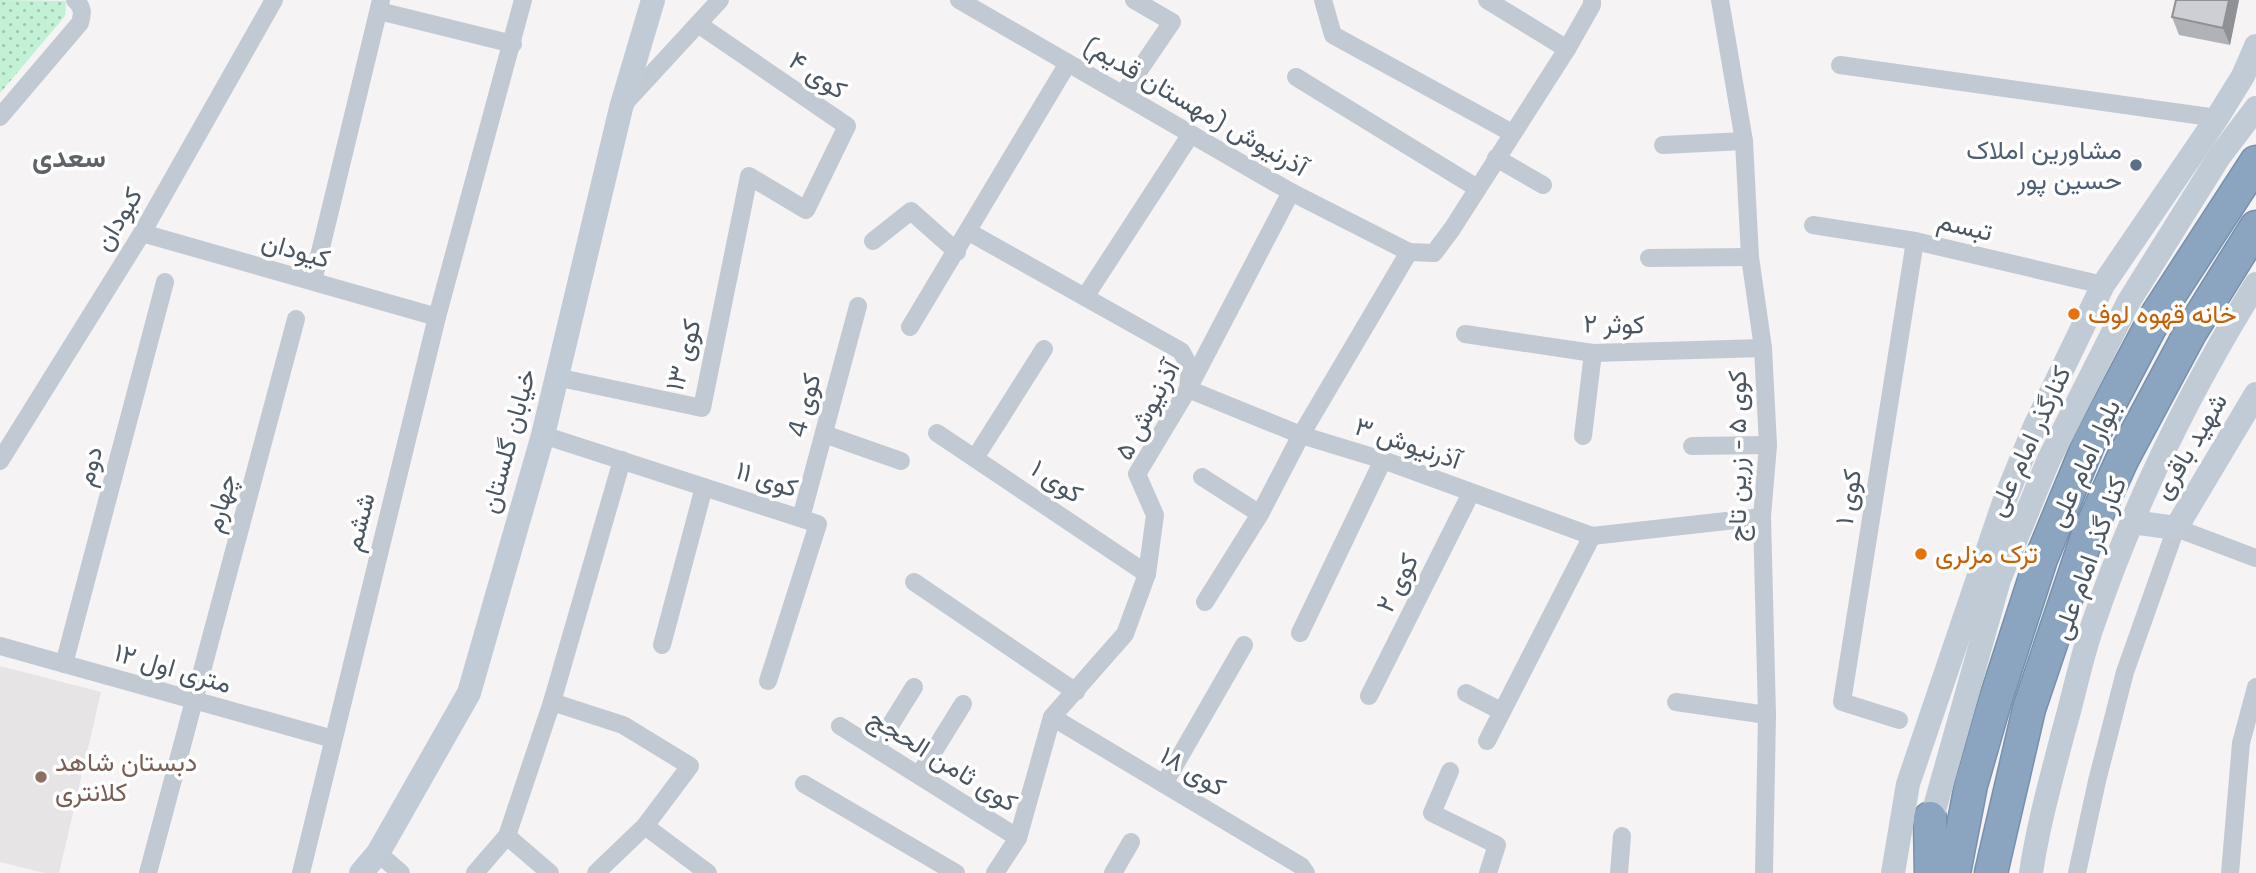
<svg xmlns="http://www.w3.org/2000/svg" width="2256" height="873" viewBox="0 0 2256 873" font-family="'Space Grotesk',Vazirmatn,sans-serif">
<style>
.education{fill:#e6e4e5}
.park{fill:url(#park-dots)}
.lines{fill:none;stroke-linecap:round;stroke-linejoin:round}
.highway-casing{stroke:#7690ad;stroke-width:35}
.street{stroke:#c1cad2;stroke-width:18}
.secondary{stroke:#c1cbd6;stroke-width:24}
.highway{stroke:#8ba5c1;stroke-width:32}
.wall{fill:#b0b2b7}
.shaded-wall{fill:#909195}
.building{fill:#cdcfd5;stroke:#909195;stroke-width:2}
.service-dot{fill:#5c6f8a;stroke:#fff;stroke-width:2.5}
.food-dot{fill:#e8710a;stroke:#fff;stroke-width:2.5}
.education-dot{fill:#8d6e63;stroke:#fff;stroke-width:2.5}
.labels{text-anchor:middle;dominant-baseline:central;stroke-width:7;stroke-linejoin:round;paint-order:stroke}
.street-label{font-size:26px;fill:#4a5661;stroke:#fff}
.service-label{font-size:26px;fill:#4e5e75;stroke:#fff;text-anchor:end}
.food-label{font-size:26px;fill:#c56008;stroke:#fff;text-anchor:start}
.education-label{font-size:26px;fill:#785e54;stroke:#fff;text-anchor:start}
.neighbourhood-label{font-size:28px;font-weight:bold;fill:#5f6368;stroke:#fff}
</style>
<defs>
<pattern id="park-dots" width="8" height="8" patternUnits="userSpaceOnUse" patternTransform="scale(1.75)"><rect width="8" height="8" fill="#c3f1d5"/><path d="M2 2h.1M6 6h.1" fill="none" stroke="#a0c6b0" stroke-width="1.8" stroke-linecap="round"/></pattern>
</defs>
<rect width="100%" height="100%" fill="#f5f3f3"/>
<!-- education -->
<polygon class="education" points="0,666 101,692 59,873 44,873 0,862"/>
<!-- park -->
<polygon class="park" points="0,0 66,1 65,16 0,93"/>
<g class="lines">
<!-- highway casing -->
<g class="highway-casing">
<g id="highway">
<polyline points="1930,818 1931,873"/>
<polyline points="1954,873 1971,785 1996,698 2041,559 2089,443 2156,316 2256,162"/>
<polyline points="1991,873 2029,709 2087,537 2122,460 2190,333 2256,227"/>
</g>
</g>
<!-- street -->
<g class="street">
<polyline points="959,0 1291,192 1409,252 1434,253 1452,229 1567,49 1592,5 1592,0"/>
<polyline points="1323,0 1333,35 1512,133"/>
<polyline points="1487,0 1567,49"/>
<polyline points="1720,0 1744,141 1750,257 1763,348 1768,445 1762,517 1767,715 1764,873"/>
<polyline points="379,11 513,44"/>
<polyline points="1840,65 2217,118"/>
<polyline points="1296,77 1477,188"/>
<polyline points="1123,94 1172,22 1134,0"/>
<polyline points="625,103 720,0"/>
<path d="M0,117L80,23C83,13 83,7 75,0"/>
<polyline points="1663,145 1744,141"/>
<polyline points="1496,158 1543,185"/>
<polyline points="1813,225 1915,241 2103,285"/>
<polyline points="969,232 1181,351 1190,367 1188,389 1301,435 1383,460 1592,536 1762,517"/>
<polyline points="142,233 437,317"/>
<polyline points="873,241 911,211 957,252"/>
<polyline points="1649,258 1750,257"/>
<polyline points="313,281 381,0"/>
<polyline points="1085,297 1191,134"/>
<polyline points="910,327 1068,63"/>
<polyline points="1465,334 1593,353 1763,348"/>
<polyline points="556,377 702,408 749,176 806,210 847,126 698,24"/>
<polyline points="937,433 1147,574"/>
<polyline points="824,434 901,461"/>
<polyline points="543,435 818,524 768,681"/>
<polyline points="1583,436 1593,353"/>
<polyline points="1692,446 1768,445"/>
<polyline points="975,458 1044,349"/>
<polyline points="0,461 142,233 274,0"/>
<polyline points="1202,477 1260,514"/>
<polyline points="801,518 858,306"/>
<polyline points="914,582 1076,692"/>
<polyline points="1205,602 1260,514 1301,435 1409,252"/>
<polyline points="1300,633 1383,460"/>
<polyline points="662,645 704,487"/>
<polyline points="0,646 333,739"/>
<polyline points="64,664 165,282"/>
<polyline points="1466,693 1501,711"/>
<polyline points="1369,696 1471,493"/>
<polyline points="552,702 623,725 690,766 645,826"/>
<polyline points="1676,702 1767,715"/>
<polyline points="1052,717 1301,866 1306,873"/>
<polyline points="1899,720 1842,702 1915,241"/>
<polyline points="840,726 1018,838"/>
<polyline points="1487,741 1592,536"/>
<polyline points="876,748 914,687"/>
<polyline points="1450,771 1432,813 1497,845 1488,873"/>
<polyline points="919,775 963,704"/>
<polyline points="804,784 956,873"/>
<polyline points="1164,784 1244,645"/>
<polyline points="507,836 550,873"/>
<polyline points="378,853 401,873"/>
<polyline points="148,873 296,319"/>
<polyline points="301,873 437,317 523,0"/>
<polyline points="475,873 507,836 552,702 622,460"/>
<polyline points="596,873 645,826 708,873"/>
<polyline points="995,873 1018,838 1052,717 1125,634 1147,574 1155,515 1137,474 1188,389 1291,192"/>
<polyline points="1113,873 1131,842"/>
<polyline points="1619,873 1622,836"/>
<polyline points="2077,873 2097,781 2125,672 2176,528 2256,558"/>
<polyline points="2230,873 2241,743 2256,687"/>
</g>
<!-- secondary -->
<g class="secondary">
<polyline points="2132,522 2176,528 2256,394"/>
<polyline points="1927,835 1999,580 2049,459 2129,301 2219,157 2256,108"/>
<polyline points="361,873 378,853 469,693 543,435 621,108 653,0"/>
<polyline points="1893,873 1908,784 2004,502 2035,426 2103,285 2217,118 2243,76 2256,46"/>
<path d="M2031,873C2038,825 2051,780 2063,733C2073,699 2080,663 2091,630C2132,508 2188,393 2256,284"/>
</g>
<!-- highway -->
<use href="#highway" class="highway"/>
</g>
<!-- wall -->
<polygon class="wall" points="2239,0 2230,45 2179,35 2172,17"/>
<!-- shaded-wall -->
<polygon class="shaded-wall" points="2229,0 2239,0 2230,45 2223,28"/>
<!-- building -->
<polygon class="building" points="2176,0 2229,0 2223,28 2172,17"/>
<!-- markers -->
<circle class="service-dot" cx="2136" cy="165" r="7"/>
<g class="food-dot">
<circle cx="2074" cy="314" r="7"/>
<circle cx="1921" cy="554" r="7"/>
</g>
<circle class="education-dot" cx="41" cy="777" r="7"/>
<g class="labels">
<!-- street labels -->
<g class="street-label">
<text transform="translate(818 75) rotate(34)">کوی ۴</text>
<text transform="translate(1196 106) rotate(30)">آذرنیوش (مهستان قدیم)</text>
<text transform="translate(118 219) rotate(-59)">کبودان</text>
<text transform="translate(1965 226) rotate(13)">تبسم</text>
<text transform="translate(296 250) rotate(16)">کیودان</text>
<text transform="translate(1614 324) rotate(1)">کوثر ۲</text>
<text transform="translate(683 355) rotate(-75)">کوی ۱۳</text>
<text transform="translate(804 405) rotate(-75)">کوی 4</text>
<text transform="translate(1147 410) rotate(-62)">آذرنیوش ۵</text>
<text transform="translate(508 441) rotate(-75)">خیابان گلستان</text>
<text transform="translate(2029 441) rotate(-65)">کنارگذر امام علی</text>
<text transform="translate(1408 443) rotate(19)">آذرنیوش ۳</text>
<text transform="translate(2190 446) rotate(-59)">شهید باقری</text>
<text transform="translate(1737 456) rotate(-90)">کوی ۵ - زرین تاج</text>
<text transform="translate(2084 463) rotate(-65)">بلوار امام علی</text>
<text transform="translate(89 466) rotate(-75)">دوم</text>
<text transform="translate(767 479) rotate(18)">کوی ۱۱</text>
<text transform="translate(1057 481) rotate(34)">کوی ۱</text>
<text transform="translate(1848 497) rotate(-81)">کوی ۱</text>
<text transform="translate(220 503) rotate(-75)">چهارم</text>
<text transform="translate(359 522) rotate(-76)">ششم</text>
<text transform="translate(2089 558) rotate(-70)">کنار گذر امام علی</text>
<text transform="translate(1397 583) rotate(-63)">کوی ۲</text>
<text transform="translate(173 668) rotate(16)">۱۲ متری اول</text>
<text transform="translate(943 760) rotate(32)">کوی ثامن الحجج</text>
<text transform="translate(1193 771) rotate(31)">کوی ۱۸</text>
</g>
<!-- service labels -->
<g class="service-label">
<text x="2122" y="150">مشاورین املاک<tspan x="2122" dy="30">حسین پور</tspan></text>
</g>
<!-- food labels -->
<g class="food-label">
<text x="2088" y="314">خانه قهوه لوف</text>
<text x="1935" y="554">ترک مزلری</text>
</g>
<!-- education labels -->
<g class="education-label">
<text x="55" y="762">دبستان شاهد<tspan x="55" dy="30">کلانتری</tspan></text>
</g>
<!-- neighbourhood labels -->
<g class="neighbourhood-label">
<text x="69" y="157">سعدی</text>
</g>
</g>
</svg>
